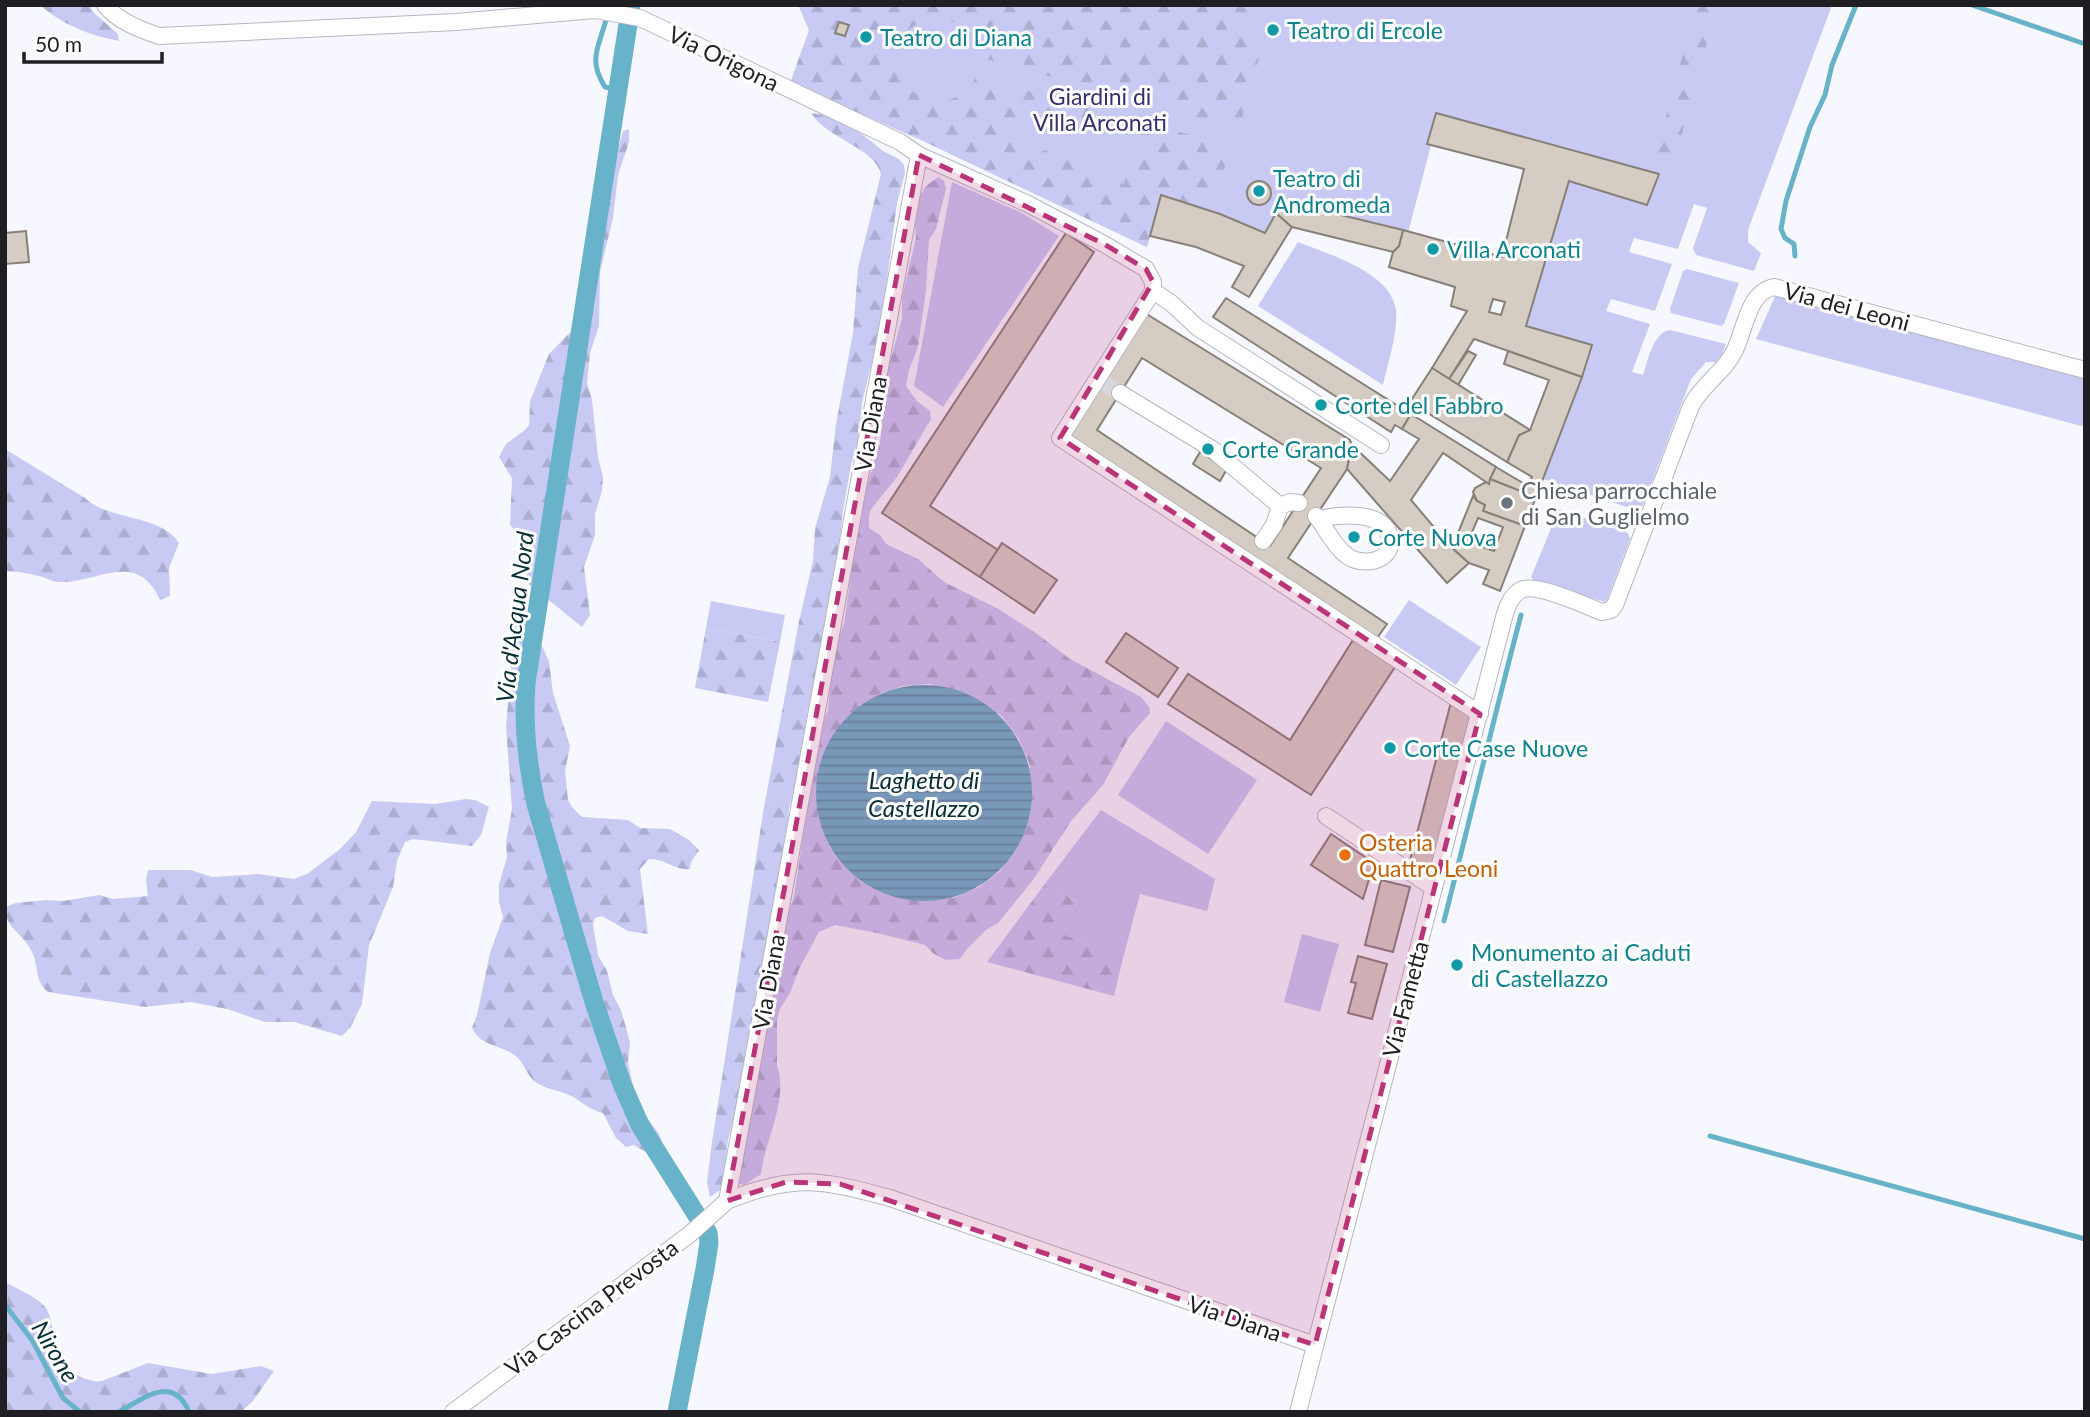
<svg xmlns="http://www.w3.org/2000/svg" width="2090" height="1417" viewBox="0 0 2090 1417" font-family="Lato,sans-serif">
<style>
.green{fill:#c8caf4}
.forest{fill:url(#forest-firs);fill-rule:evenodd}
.water{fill:url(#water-rules)}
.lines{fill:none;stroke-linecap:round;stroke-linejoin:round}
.stream{stroke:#68b3ca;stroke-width:5}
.canal{stroke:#68b3ca;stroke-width:19}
.building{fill:#d5cdc4;stroke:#878078;stroke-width:2;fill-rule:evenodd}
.street-tunnel{stroke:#d7d7de;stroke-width:16;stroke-dasharray:16 8;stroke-linecap:butt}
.street-casing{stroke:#b5b6c1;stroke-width:18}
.street{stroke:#fff;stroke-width:16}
.marked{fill:#ba3478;fill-opacity:0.2;stroke:#ba3478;stroke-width:5;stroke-dasharray:14 9;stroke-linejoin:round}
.culture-dot{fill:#0f9aa8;stroke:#fff;stroke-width:2.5}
.worship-dot{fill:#6b7280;stroke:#fff;stroke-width:2.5}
.food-dot{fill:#e8710a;stroke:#fff;stroke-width:2.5}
.labels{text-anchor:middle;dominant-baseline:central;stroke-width:6;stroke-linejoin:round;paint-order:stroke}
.culture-label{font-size:23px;fill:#0d838f;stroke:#fff;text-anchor:start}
.street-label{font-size:23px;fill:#1f1f23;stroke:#fff}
.park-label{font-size:23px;fill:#362f72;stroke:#fff}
.worship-label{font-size:23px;fill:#5b616d;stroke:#fff;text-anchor:start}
.food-label{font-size:23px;fill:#c56008;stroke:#fff;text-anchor:start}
.water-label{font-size:24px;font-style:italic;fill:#082e38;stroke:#fff}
</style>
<defs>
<pattern id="forest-firs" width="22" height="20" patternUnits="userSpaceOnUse" patternTransform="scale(1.75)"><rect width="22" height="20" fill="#c8caf4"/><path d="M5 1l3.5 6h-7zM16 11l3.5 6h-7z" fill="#abadd1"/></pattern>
<pattern id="water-rules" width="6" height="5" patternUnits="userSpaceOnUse" patternTransform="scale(1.75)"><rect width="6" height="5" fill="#68b3ca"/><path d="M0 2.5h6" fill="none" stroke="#5591a4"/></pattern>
</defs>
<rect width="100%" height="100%" fill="#f7f8ff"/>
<!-- green -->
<g class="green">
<path d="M844,5H1832L1748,230V242L1761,253L1754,271L1696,255L1693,248L1707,208L1694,204L1678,249L1634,238L1629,252L1672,264L1655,311L1611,299L1606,311L1650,324L1632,372L1643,375C1648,361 1653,332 1670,330L1726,344L1719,362H1706L1691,379L1643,505L1636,510L1543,479L1582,377L1592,345L1526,326L1569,181L1647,205L1659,174L1436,114L1427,144L1431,145L1408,233L1283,201L1265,233L1220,214L1161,195L1147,247L921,140L815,93Z"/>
<polygon points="952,182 1022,213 1059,236 943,407 914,386"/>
<path d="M1298,242C1328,254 1391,272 1396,310C1398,334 1388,362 1383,385L1258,306Z"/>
<polygon points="1687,269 1739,283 1724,324 1721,326 1671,313 1670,309 1683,271"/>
<polygon points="1777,292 2085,376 2085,427 1756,339"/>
<polygon points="1559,509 1628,533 1630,539 1607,600 1605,602 1534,580 1531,577"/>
<polygon points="1409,600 1481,647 1456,685 1384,637"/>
<polygon points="711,601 785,615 780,642 706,628"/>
<polygon points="1166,721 1257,780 1208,854 1118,795"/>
<polygon points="1101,810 1215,879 1207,911 1140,894 1123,958 1061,934 1077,901 1044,885"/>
<polygon points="1302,934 1339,944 1320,1012 1284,1002"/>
</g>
<!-- forest -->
<g class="forest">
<path d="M40,5H89L93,12L118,34L119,41C91,36 61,24 40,5Z"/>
<path d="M798,5H1257C1232,26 1249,38 1259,58L1239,129L979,57C975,39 965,23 945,20C934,17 923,20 914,26C861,60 935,142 976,77L1231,146L1211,212L1161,195L1147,247L921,140L790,83L809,30ZM1031,106L1136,135L1124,184L1020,140Z"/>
<polygon points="1696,5 1718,5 1671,173 1651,172"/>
<path d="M811,113L824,115L862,134L883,151L899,159L904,165L905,173L897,203L881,325L862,403L858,441L851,465L843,511L837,567L816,687L808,708L797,777L789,808L787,847L761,970L757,1021L744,1084L728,1139L724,1178L720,1190L710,1197L707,1182L712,1142L763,813L799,621L813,561L815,528L830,477L836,424L853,333L858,268L881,174C875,148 826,138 811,113Z"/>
<path d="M629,129V142L618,175L613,218L600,272L599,326L590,353L587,383L592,400L598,457L603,477L602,491L595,514V535L584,567L590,615L582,627L529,584C524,570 529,547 522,537C519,533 514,529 510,525L512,478L499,457L506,444L525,430L529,425L530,401L549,354L584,318L590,303L613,167L623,131Z"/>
<path d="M938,177L944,181L946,189L936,229L929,240L926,290L918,347L909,370L906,386L917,401L930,411L931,419L897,477L871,509L869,515V528L880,535L886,544L918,559L944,582L997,608L1036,633L1070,659L1141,697L1149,707L1150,713L1129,737L1103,785L1071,821L1033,880L998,923L986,930L967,949L960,959L946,960L934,954L925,945L877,933L835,925L819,932L799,969L790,993L780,1009L777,1020V1066C789,1098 765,1141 761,1174L744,1185L735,1183L784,927L794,896L805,823V799L813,756L828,709L834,648L844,624L861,505L880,443L887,373L902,318V297L916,238L915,224L920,196L926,186ZM930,684L1001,715L1019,739L1030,766L1016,851L999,872L979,887L953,898L830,847L818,816L879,694L903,686Z"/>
<path d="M5,449L85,498C109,521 161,514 179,543L169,568L170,596L160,600C137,548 96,584 59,582C53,582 48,579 43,577C31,574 18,571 5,571Z"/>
<path d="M518,602L532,624L549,661L553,693L570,746L565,771L568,800L572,807L582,817L628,820L640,828L670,829L689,840L699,850L691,862L690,869C676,871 664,858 649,859L640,869L648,934L628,931L602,916L595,918L593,925L598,955L607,971L613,995L621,1010L630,1042L628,1063L635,1094L641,1109L659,1134L674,1170L634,1145L626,1147L616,1138L603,1113C588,1110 579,1098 564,1093C553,1089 542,1088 533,1080C525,1072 524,1061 513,1054C497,1044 481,1046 472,1028L477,1015L490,953L503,917L499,902V884L507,857L506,843L512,809L506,727L511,666L507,646Z"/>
<polygon points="706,628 780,642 768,702 695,688"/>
<path d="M466,799L475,800L489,807L481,835L472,846L413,839L405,842L397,861L393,887L369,945L362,1004L350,1028L342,1036L294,1022H265L227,1009L190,1002L145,1007L48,992C33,979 40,967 31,950C23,933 5,929 5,907L16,903L46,900L63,901L99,895L113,899L148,896L146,880L148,870H191L212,877L258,874L294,879L307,874L340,849L356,832L372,801L435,804Z"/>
<polygon points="1044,885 1077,901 1062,934 1123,958 1114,996 987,962"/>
<path d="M5,1282C17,1289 38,1297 46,1308C55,1323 51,1340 58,1356C64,1369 87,1384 102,1381L148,1363L212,1374L261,1366L274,1371L253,1401L241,1412H9L5,1407Z"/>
</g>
<!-- water -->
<circle class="water" cx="924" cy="793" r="108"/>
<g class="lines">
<!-- stream -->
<g class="stream">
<polyline points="1972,5 2085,44"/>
<path d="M606,20C598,49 588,60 605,87L618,90"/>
<polyline points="1795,256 1794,244 1785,238 1781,229 1786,201 1810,127 1825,95 1832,65 1856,5"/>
<path d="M1444,921C1470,819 1494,717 1521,615"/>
<polyline points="1710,1136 2085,1239"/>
<polyline points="5,1305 32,1340 63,1398 80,1412"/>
<path d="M119,1412C144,1398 173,1374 189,1412"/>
</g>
<!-- canal -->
<path class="canal" d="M631,5L526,683C523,724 527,763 536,804L594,1002L622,1084L640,1125L708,1233L709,1243L705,1269L677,1412"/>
</g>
<!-- building -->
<g class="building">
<polygon points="839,22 849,25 845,36 835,33"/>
<path d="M1436,113L1659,174L1647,205L1569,181L1526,326L1592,345L1582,377L1474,339L1449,379L1432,368L1467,311L1451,306L1455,287L1389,267L1393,252L1399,246L1403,230L1502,257L1524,169L1427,144ZM1493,299L1505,302L1501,315L1489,312Z"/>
<circle cx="1259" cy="193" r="12"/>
<polygon points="1161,195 1220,214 1265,233 1276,213 1292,227 1249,297 1232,287 1244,266 1196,247 1150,236"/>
<polygon points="1283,201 1403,230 1399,246 1393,252 1292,227 1276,213"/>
<polygon points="26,231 29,262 5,264 5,233"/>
<polygon points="1066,233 1094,252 930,506 998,550 980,577 882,513"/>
<polygon points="1226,298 1411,414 1402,429 1395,425 1391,432 1213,317"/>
<path d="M1145,313L1350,440L1352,445L1347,469L1288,558L1387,624L1375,641L1068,436ZM1142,358L1321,468L1270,546L1097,430Z"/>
<polygon points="1468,351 1476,355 1458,385 1449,379"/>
<polygon points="1508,351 1582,377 1536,497 1524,493 1532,477 1507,462 1519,435 1530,430 1549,380 1504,364"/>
<polygon points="1432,368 1530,430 1519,435 1507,462 1410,402"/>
<polygon points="1411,414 1496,467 1489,484 1443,453 1411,500 1450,546 1469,563 1447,583 1347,469 1352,445 1390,481 1419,439 1402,429"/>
<polygon points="1200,452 1227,469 1220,481 1193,464"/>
<polygon points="1496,467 1528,486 1524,493 1490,479"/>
<polygon points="1490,479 1536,497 1525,526 1483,511 1485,505 1477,501 1473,492 1475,488 1486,482 1489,484"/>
<path d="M1473,496L1477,501L1485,505L1483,511L1525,526L1500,591L1483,584L1489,570L1469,563L1450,546L1456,538ZM1478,518L1503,527L1494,551L1468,542Z"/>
<polygon points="1002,543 1057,580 1034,613 980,577"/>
<polygon points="1126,633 1178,668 1158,697 1106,662"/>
<polygon points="1353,640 1395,667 1311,795 1168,704 1188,674 1290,740"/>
<polygon points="1451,702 1471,714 1430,877 1409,864"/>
<polygon points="1331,834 1374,863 1363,899 1311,865"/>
<polygon points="1381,880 1410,887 1393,952 1365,945"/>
<polygon points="1358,956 1387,964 1372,1019 1348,1013 1356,983 1351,982"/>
</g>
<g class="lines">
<!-- street-tunnel -->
<polyline class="street-tunnel" points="1102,382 1120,393"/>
<!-- street casing -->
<g class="street-casing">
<g id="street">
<path d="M105,5C117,21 141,30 159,36L456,22L595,10L640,18L900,142L919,155L1028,204L1104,244L1146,269L1153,282V291L1060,438L1480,714"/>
<path d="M919,155L727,1201C794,1173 823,1180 890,1198L1315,1345"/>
<polyline points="1153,291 1171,303 1198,328 1381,445"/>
<polyline points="1120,393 1212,449 1280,506 1274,525 1263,541"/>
<polyline points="1280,506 1290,502 1299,503"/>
<path d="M1316,516C1326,528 1333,545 1346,555C1360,567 1393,563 1390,539C1387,509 1338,515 1319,519"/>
<polyline points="1326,816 1434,888"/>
<polyline points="453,1412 690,1234 727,1201"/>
<path d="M1298,1412L1502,625C1505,613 1509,596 1521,590C1536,582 1586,606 1602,612L1611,610L1615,605L1691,406C1702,384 1725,372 1735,350C1745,329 1748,292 1774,287L2085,370"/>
</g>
</g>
<!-- street -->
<use href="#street" class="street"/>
</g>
<!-- marked area -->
<path class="marked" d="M919,155L1104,244L1146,269L1153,282L1060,438L1480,714L1315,1345L840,1184L786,1182L727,1201Z"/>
<!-- markers -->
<g class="culture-dot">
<circle cx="1273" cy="30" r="7"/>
<circle cx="866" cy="37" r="7"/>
<circle cx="1259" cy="191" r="7"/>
<circle cx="1433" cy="249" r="7"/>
<circle cx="1321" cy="405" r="7"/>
<circle cx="1208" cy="449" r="7"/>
<circle cx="1354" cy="537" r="7"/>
<circle cx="1390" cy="748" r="7"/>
<circle cx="1457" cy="965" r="7"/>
</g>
<circle class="worship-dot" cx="1507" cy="503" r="7"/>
<circle class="food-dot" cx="1345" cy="855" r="7"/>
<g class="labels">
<!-- culture labels -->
<g class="culture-label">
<text x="1287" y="30">Teatro di Ercole</text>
<text x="880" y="37">Teatro di Diana</text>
<text x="1273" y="178">Teatro di<tspan x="1273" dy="26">Andromeda</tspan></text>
<text x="1447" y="249">Villa Arconati</text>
<text x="1335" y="405">Corte del Fabbro</text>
<text x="1222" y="449">Corte Grande</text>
<text x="1368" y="537">Corte Nuova</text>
<text x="1404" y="748">Corte Case Nuove</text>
<text x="1471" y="952">Monumento ai Caduti<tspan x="1471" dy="26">di Castellazzo</tspan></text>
</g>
<!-- street labels -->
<g class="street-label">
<text transform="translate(724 58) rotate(26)">Via Origona</text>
<text transform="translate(1847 306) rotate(15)">Via dei Leoni</text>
<text transform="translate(870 424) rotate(-80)">Via Diana</text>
<text transform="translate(768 982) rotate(-80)">Via Diana</text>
<text transform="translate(1405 999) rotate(-75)">Via Fametta</text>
<text transform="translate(591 1307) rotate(-37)">Via Cascina Prevosta</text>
<text transform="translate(1235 1318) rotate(19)">Via Diana</text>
</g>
<!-- park labels -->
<g class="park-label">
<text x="1100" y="96">Giardini di<tspan x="1100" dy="26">Villa Arconati</tspan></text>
</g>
<!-- worship labels -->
<g class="worship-label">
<text x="1521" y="490">Chiesa parrocchiale<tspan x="1521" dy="26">di San Guglielmo</tspan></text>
</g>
<!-- food labels -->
<g class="food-label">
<text x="1359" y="842">Osteria<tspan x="1359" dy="26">Quattro Leoni</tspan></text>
</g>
<!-- water labels -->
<g class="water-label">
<text transform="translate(514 617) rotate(-83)">Via d'Acqua Nord</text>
<text x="924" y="779">Laghetto di<tspan x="924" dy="28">Castellazzo</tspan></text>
<text transform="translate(56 1351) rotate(59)">Nirone</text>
</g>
</g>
<!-- border -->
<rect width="2090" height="1417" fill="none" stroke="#1f1f23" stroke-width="14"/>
<!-- scale -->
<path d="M24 52v10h138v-10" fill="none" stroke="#1f1f23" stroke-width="3.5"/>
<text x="35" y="52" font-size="21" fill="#1f1f23" stroke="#ffffff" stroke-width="5" paint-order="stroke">50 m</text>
</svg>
